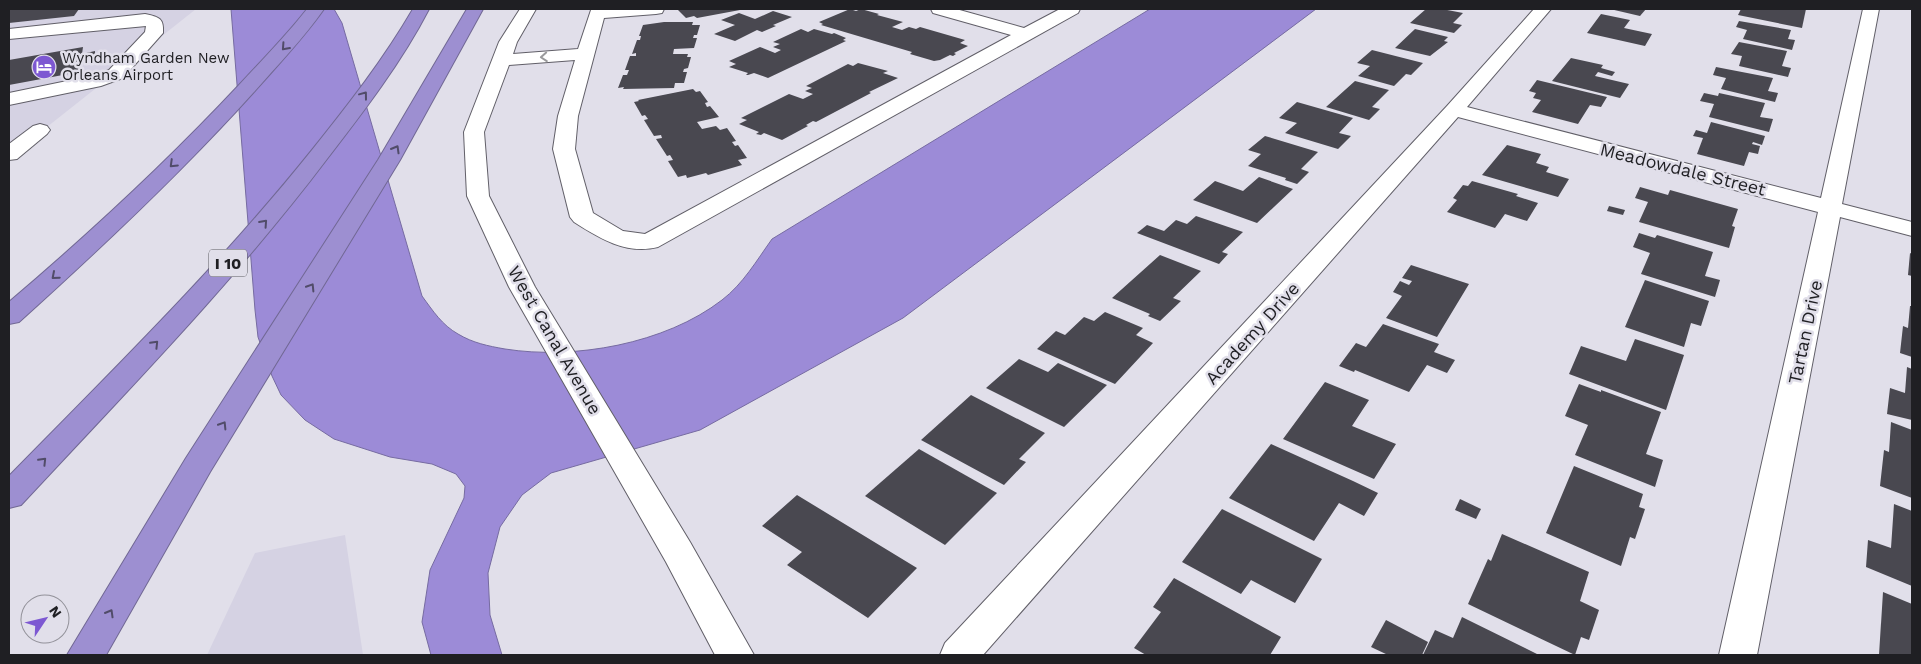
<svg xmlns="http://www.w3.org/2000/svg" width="1921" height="664" viewBox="0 0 1921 664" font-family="'Work Sans',sans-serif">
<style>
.built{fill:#d5d2e3}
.water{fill:#9c8bd7;stroke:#766ba1}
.building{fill:#494850}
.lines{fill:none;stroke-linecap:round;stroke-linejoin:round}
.minor-casing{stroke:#615f68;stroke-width:2}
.highway-casing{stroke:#716894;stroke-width:2}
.minor{fill:#fff;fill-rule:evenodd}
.highway{fill:#9d8fd1;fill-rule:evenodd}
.oneway{stroke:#514c69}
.oneway2{stroke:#9a9a9c}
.labels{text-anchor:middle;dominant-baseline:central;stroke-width:5;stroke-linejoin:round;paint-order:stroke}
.far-poi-label{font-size:15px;fill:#1f1f23;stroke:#e1dfea;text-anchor:start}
.shield{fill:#e1dfea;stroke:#59595f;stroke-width:1}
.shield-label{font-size:16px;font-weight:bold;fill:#1f1f23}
.street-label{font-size:18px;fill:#1f1f23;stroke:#e1dfea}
</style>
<rect width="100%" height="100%" fill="#e1dfea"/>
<!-- built -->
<g class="built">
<polygon points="9,9 196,9 9,157"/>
<polygon points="345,535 363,655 207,655 255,553"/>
</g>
<!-- water -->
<path class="water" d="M231,9H334L342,23L422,296C433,311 442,325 458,334C473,343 488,346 505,349C574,360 665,344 722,300C743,284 757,260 772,239L1150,9H1316L903,318L700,430L551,473L522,495L500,527L488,573L490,615L502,655H431L422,622L430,570L464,498L465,486L456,474L432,464L390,457L334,439L305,420L281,395L272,376L258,337L255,310Z"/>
<!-- building -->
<g class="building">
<polygon points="9,9 79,9 74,16 9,23"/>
<polygon points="672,9 740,9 740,10 697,18 694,16 686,18 678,10"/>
<polygon points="850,9 856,11 861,9 879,14 877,15 903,22 892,27 902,30 909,27 916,29 920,27 965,40 960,43 968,46 954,53 956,54 953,56 950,55 940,60 934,61 910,54 912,52 821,25 823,24 819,22"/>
<polygon points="1426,9 1442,9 1463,13 1453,23 1462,25 1454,33 1410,23"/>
<polygon points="1610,9 1646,9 1640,16"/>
<polygon points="1741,9 1806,9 1802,28 1738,15"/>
<polygon points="773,11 792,17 773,25 776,26 762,32 757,30 735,41 714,34 735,25 721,20 739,13 755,19"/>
<polygon points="1601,14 1630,20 1624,28 1652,34 1645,46 1587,33"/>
<polygon points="1739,21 1791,30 1788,39 1795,40 1792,50 1743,39 1747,30 1736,27"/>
<polygon points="664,22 693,22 692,25 700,25 697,35 694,35 693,38 697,38 694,48 674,49 673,54 688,54 687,57 691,57 688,68 684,69 683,72 687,72 684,83 675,83 674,88 623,89 624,87 618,88 623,75 627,75 629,70 625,70 630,56 636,56 636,53 632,54 637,40 640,40 641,36 639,36 643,25"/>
<polygon points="801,29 808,32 814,29 832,34 834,33 846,38 843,40 846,41 768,78 754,73 748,75 746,75 748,73 729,67 736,64 729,61 760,47 775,53 781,50 773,47 780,44 773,42"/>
<polygon points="1415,29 1448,37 1444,41 1448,42 1430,56 1395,48"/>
<polygon points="1739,42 1787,51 1782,66 1791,68 1788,77 1739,66 1742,56 1731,54"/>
<polygon points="83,47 82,54 95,51 95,60 80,63 79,72 9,85 9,60"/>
<polygon points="1372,50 1423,63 1411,75 1406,74 1394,86 1358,76 1370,66 1357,63"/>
<polygon points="1571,58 1603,65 1601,68 1615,72 1612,76 1598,72 1595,76 1629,84 1620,98 1552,81"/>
<polygon points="858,63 888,71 883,73 898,78 869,92 871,93 816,122 813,121 806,125 808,126 782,140 764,133 761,135 756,134 759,132 739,124 747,120 741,118 789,94 803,99 813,94 805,91 812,88 806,86 848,64 853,66"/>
<polygon points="1716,67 1773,78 1768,91 1778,93 1775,102 1721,89 1726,78 1713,75"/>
<polygon points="1537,80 1607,97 1601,107 1590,105 1578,124 1532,112 1541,100 1533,98 1536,93 1529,91"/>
<polygon points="1355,81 1389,90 1372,107 1380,109 1369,120 1326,107"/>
<polygon points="693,89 696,92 700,91 708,102 705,103 707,107 710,106 719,117 697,122 702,129 716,126 720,130 727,128 736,141 732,142 735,146 738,145 747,158 738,160 742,165 708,175 706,173 687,178 686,175 678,177 668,161 673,160 670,155 667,156 656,139 662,138 661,135 654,136 644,120 648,119 645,115 642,116 634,102 639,101 638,100"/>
<polygon points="1704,93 1718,96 1719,93 1765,103 1760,117 1773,119 1769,132 1709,117 1714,104 1700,101"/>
<polygon points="1297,102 1353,118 1339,133 1351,136 1338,149 1285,133 1297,123 1279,118"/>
<polygon points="1711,122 1765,136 1762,145 1753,142 1752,144 1760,146 1758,154 1749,152 1744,166 1697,154 1703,138 1693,136 1696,130 1707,133"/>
<polygon points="1265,136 1318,152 1301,169 1309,172 1297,184 1285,180 1286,178 1248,166 1261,154 1248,150"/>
<polygon points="1507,145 1541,154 1536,163 1549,167 1546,172 1569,179 1558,197 1482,175"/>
<polygon points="1259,177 1293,189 1257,223 1193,200 1215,181 1243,191"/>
<polygon points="1472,181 1518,194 1516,196 1538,203 1527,221 1505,214 1495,228 1447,212 1457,200 1453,198 1463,185 1468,186"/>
<polygon points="1640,187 1668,195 1670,190 1738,209 1732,226 1735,227 1729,248 1639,222 1648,202 1635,198"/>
<polygon points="1609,206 1625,210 1623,215 1607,211"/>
<polygon points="1196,216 1243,232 1222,252 1228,254 1219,264 1137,233 1147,225 1164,231 1176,220 1187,224"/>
<polygon points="1639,233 1655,238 1657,235 1713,252 1705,276 1720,280 1715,297 1641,274 1650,253 1633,247"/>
<polygon points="1910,253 1912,254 1912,276 1908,275"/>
<polygon points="1160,255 1201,271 1173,298 1181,301 1160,321 1148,316 1150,314 1112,298"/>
<polygon points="1411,265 1469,284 1437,337 1386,318 1402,296 1393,292 1400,281 1409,285 1412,281 1402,278"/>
<polygon points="1645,280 1709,301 1701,326 1691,323 1684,347 1625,327"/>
<polygon points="1910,306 1912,306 1912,357 1900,353 1903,326 1908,328"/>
<polygon points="1105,312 1143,328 1136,335 1153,343 1115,384 1037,349 1056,331 1065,335 1084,317 1094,321"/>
<polygon points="1383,324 1439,344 1434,352 1455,360 1447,373 1427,365 1409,392 1355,370 1354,372 1339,366 1356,343 1366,347"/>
<polygon points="1635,339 1684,355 1666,410 1569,374 1581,346 1626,361"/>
<polygon points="1019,359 1048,372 1058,363 1107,385 1064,427 986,388"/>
<polygon points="1907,367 1912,369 1912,420 1887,414 1890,388 1905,393"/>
<polygon points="1325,382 1369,400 1352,426 1396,444 1374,479 1283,439"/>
<polygon points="1579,384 1601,392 1601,390 1661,412 1646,454 1663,460 1655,487 1575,455 1588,425 1565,416"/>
<polygon points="971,395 1045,433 1019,459 1026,462 1004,485 921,440"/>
<polygon points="1891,422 1912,430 1912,498 1880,486 1884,450 1889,452"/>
<polygon points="1271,444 1353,481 1378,493 1364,516 1339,503 1314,541 1229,498"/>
<polygon points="919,449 997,493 945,545 865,496"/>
<polygon points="1574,466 1643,494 1639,507 1645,509 1635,539 1630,537 1621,566 1546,533"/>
<polygon points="797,495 917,568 868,618 787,565 802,552 762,526"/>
<polygon points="1460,499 1481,509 1476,519 1455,510"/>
<polygon points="1894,504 1912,511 1912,586 1866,567 1868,540 1891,548"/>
<polygon points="1222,509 1322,559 1295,603 1251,580 1241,594 1182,562"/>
<polygon points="1502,534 1589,572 1580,601 1599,610 1589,640 1581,637 1575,655 1468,604 1488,559 1491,561"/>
<polygon points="1174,578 1281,637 1270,655 1146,655 1134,648 1161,612 1153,607"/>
<polygon points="1883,592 1912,604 1912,655 1879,655"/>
<polygon points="1462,617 1539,655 1423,655 1435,630 1453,638"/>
<polygon points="1386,620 1428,642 1422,655 1388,655 1371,647"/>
</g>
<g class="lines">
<!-- minor casing -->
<g class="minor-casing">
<g id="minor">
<path d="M520,9H536L517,42L513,54L578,49L591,10L599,9H664L662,13L656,14L604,18L578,116L575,149L593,213L623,231L645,234L1011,35L933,13L931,9H956L1024,28L1060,9H1080L1078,13L658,247C626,255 599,238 574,222L570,217L553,149L558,116L575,60L509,65L484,132L489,196L535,287L690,542L754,655H715L666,562L509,287L467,196L464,132L499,42Z"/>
<polygon points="1534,9 1551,9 1467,107 1821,198 1863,9 1879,9 1842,204 1912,222 1912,236 1840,217 1757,655 1719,655 1818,212 1458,117 983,655 940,655 945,643 1447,106"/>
<path d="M145,14C159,17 164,18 163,33L123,78L101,86L9,105V93L96,75L109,70L145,32L146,26L9,39V29Z"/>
<polygon points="40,124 47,126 50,130 47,134 17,159 9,160 9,144 33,126"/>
</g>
</g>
<!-- highway casing -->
<g class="highway-casing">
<g id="highway">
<path d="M307,9H324C303,39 277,66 253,93C180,174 100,249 19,322L9,324V302C89,234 167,162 239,85C262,60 286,36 307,9Z"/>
<path d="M413,9H429C401,63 364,111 327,159C234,282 126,392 21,505L9,508V476C113,370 219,266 312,150C348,105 384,59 413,9Z"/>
<polygon points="467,9 483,9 400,160 210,472 106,655 67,655 186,458 378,160"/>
</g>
</g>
<!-- minor -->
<use href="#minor" class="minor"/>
<!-- highway -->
<use href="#highway" class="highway"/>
</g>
<!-- one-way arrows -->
<defs><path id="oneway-chevron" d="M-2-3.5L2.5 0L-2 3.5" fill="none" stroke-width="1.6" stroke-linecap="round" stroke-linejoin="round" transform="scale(1.25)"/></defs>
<g class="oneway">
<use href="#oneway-chevron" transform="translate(285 47) rotate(132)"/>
<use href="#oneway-chevron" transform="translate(364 95) rotate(-53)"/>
<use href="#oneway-chevron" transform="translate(396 149) rotate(-60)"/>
<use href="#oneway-chevron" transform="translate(173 164) rotate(136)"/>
<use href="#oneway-chevron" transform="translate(264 223) rotate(-48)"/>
<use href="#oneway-chevron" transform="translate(55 276) rotate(139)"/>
<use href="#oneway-chevron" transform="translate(311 287) rotate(-58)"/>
<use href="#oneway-chevron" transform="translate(155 344) rotate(-46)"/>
<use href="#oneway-chevron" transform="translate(223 425) rotate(-58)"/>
<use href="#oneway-chevron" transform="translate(43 461) rotate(-46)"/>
<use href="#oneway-chevron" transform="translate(110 613) rotate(-60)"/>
</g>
<use class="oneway2" href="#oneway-chevron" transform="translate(544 57) rotate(176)"/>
<!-- icons -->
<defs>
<g id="hotel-disc" transform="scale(1.25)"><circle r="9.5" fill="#7d58d2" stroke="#e1dfea"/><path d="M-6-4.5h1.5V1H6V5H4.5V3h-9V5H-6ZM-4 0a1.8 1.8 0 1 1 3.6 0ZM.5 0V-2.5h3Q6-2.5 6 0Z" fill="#fff"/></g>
</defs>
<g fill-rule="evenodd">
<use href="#hotel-disc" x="44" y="67"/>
</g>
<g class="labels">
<!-- far-poi labels -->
<g class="far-poi-label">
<text x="62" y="58">Wyndham Garden New<tspan x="62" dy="17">Orleans Airport</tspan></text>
</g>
<!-- shield labels -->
<rect class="shield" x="209" y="249.5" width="38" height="27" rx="4"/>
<g class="shield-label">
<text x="228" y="263">I 10</text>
</g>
<!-- street labels -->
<g class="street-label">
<text transform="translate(1683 169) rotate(14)">Meadowdale Street</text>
<text transform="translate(1805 332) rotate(-78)">Tartan Drive</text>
<text transform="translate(1252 333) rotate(-48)">Academy Drive</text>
<text transform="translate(555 340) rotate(60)">West Canal Avenue</text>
</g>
</g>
<!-- border -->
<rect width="1921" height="664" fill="none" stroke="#1f1f23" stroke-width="20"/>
<!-- north arrow -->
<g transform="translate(45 619) rotate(55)"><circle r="24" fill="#e1dfea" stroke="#93929a"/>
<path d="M0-4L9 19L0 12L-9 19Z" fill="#7d58d2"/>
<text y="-8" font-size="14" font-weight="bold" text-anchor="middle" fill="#1f1f23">N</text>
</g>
</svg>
